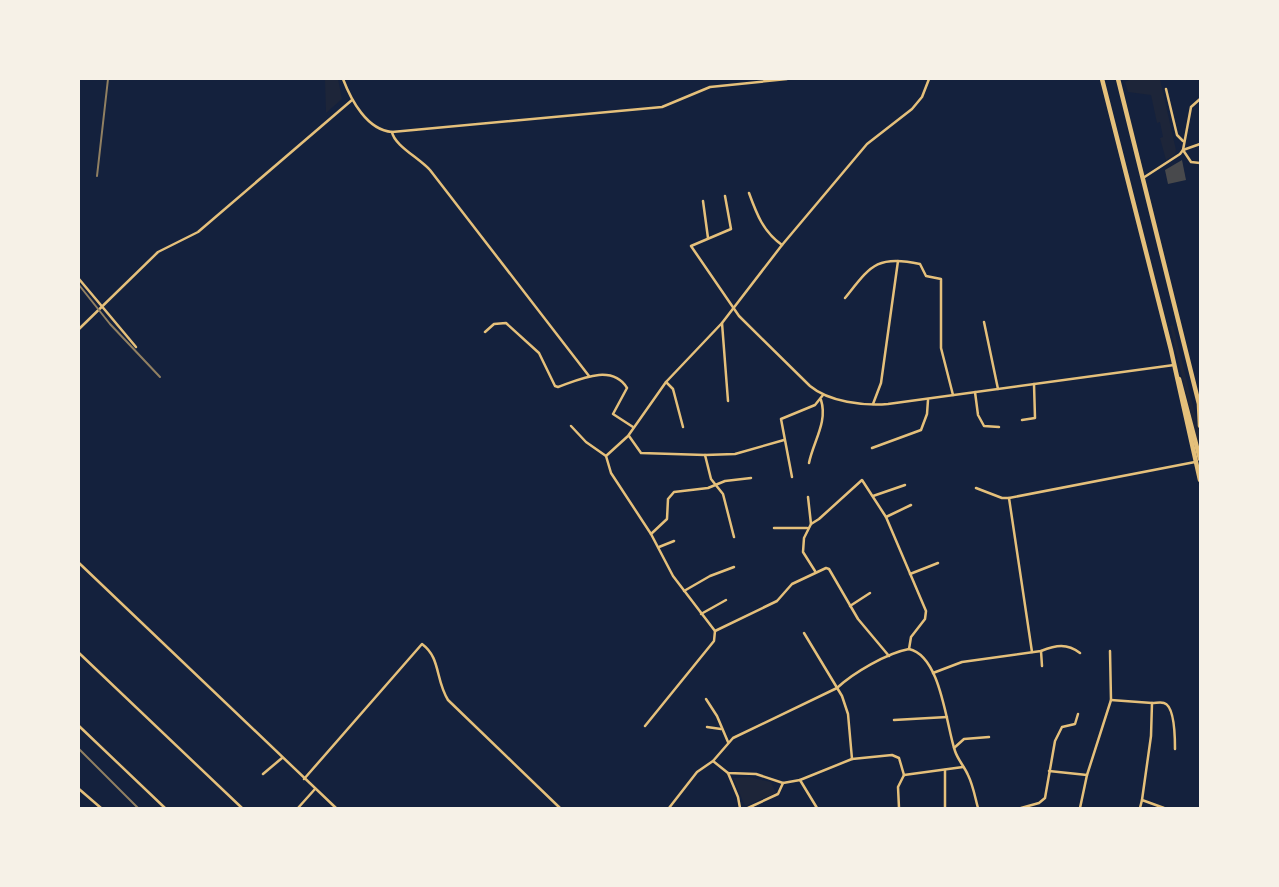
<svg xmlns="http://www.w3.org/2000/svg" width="1279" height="887" viewBox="0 0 1279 887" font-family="Commissioner,sans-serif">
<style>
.green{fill:#1d2539}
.building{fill:#48494c}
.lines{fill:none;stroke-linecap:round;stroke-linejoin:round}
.minor{stroke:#e5c07b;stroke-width:2.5}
.primary{stroke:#e5c07b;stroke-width:4.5}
.rail{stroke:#918062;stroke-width:2}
</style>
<rect width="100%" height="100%" fill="#14213d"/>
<!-- green -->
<g class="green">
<polygon points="325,79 338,79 342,99 326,113"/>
<polygon points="1131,79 1160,79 1176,150 1175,154 1166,160 1160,138 1163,137 1160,122 1157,123 1151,95 1128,92 1125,82"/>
<polygon points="1173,325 1200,434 1200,453 1170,326"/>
<polygon points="749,777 771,782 776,793 745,806 733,778"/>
</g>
<!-- building -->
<polygon class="building" points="1182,160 1186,180 1168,184 1165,170"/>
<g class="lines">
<!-- minor -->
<g class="minor">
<path d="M343,79C351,100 367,130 392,132L662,107L710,87L787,79"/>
<polyline points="1166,89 1177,135 1183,141"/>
<path d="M392,132C394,145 419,158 430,170L589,376"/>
<polyline points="1200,144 1183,150 1191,162 1200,163"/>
<polyline points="1143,178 1180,154 1183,150 1191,107 1200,99"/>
<path d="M749,193C757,215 763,231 782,245"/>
<path d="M725,196L731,229L691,246L739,316L810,386C829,402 864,406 888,404L1174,365"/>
<polyline points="703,201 708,238"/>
<polyline points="79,279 136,347"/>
<path d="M845,298C870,267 876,254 920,264L926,276L941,279V348L953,395"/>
<polyline points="984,322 998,389"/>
<polyline points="722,323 728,401"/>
<polyline points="79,329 158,252 198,232 352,100"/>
<path d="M485,332L494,324L506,323L539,353L555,386L558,387C578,380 612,363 627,388L613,414L633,427"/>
<polyline points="666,382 673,389 683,427"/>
<polyline points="975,392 978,415 984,426 999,427"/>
<polyline points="873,404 881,383 898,261"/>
<polyline points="1022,420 1035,418 1034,384"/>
<polyline points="571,426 586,442 606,456"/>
<polyline points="629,436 641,453 705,455 735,454 784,440"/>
<polyline points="872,448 921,430 927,414 928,400"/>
<polyline points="705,455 711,479 723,494 734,537"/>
<path d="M809,463C813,442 828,422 821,400"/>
<polyline points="792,477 781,419 815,405 823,395"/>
<polyline points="976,488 1002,498 1009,498 1195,462"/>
<polyline points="873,496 905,485"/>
<polyline points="808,497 811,524"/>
<polyline points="1009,498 1032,652"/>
<polyline points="886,517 911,505"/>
<polyline points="774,528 807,528"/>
<polyline points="651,534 667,519 668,499 674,492 708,488 725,481 751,478"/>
<polyline points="659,547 674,541"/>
<polyline points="79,563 336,808"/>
<polyline points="815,571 803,552 804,538 811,524 819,519 862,480 886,517 926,611 925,619 911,637 909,649"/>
<polyline points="910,574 938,563"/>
<polyline points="684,591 710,576 734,567"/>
<polyline points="850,606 870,593"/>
<polyline points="701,614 726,600"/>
<polyline points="715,631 673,576 651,534 611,473 606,456 628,436 666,382 722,323 782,245 867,144 912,109 922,97 929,79"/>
<polyline points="804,633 842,696 848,714 852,759"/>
<polyline points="1041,651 1042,666"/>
<polyline points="79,653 242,808"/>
<path d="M933,673L962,662L1041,651C1056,645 1067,643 1080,653"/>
<polyline points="706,699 717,716 728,742"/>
<polyline points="1111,700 1152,703 1151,736 1142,800 1164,808"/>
<path d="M1152,703C1156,703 1161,702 1164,703C1175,706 1175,740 1175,749"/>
<polyline points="894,720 947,717"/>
<polyline points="79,726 165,808"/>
<polyline points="645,726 714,641 715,631 777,601 792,584 826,568 829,569 858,619 889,656"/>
<polyline points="707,727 721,729"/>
<polyline points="954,748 964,739 989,737"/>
<polyline points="713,761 728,773 756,774 783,783 800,780 817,808"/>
<polyline points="945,770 945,808"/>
<polyline points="1049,771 1087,775"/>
<polyline points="728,773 738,797 740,808"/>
<polyline points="263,774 282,758"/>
<polyline points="904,775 963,767"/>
<path d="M304,779L422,644C441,658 435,679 448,700L560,808"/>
<polyline points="800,780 852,759 892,755 899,758 904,775"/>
<polyline points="79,789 101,808"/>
<polyline points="298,808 315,789"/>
<path d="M669,808L697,772L713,761L733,738L837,688C853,673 887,653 909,649C941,656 946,725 955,751C958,760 964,766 968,775C973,785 975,797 978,808"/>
<polyline points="748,808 778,794 783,783"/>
<polyline points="899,808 898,787 904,775"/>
<polyline points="1021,808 1039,803 1045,798 1055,741 1062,727 1075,724 1078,714"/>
<polyline points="1080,808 1087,775 1111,700 1110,651"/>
<polyline points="1140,808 1142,800"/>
</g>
<!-- primary -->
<g class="primary">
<polyline points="1102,79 1171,350 1200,480"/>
<polyline points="1118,79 1200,408"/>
<polyline points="1179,379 1200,459"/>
<polyline points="1199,405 1200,426"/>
</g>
<!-- rail -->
<g class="rail">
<polyline points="97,176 108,79"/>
<polyline points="79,285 110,324 160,377"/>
<polyline points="79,749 138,808"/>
</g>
</g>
<!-- border -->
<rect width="1279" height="887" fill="none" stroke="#f6f1e7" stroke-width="160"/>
</svg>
